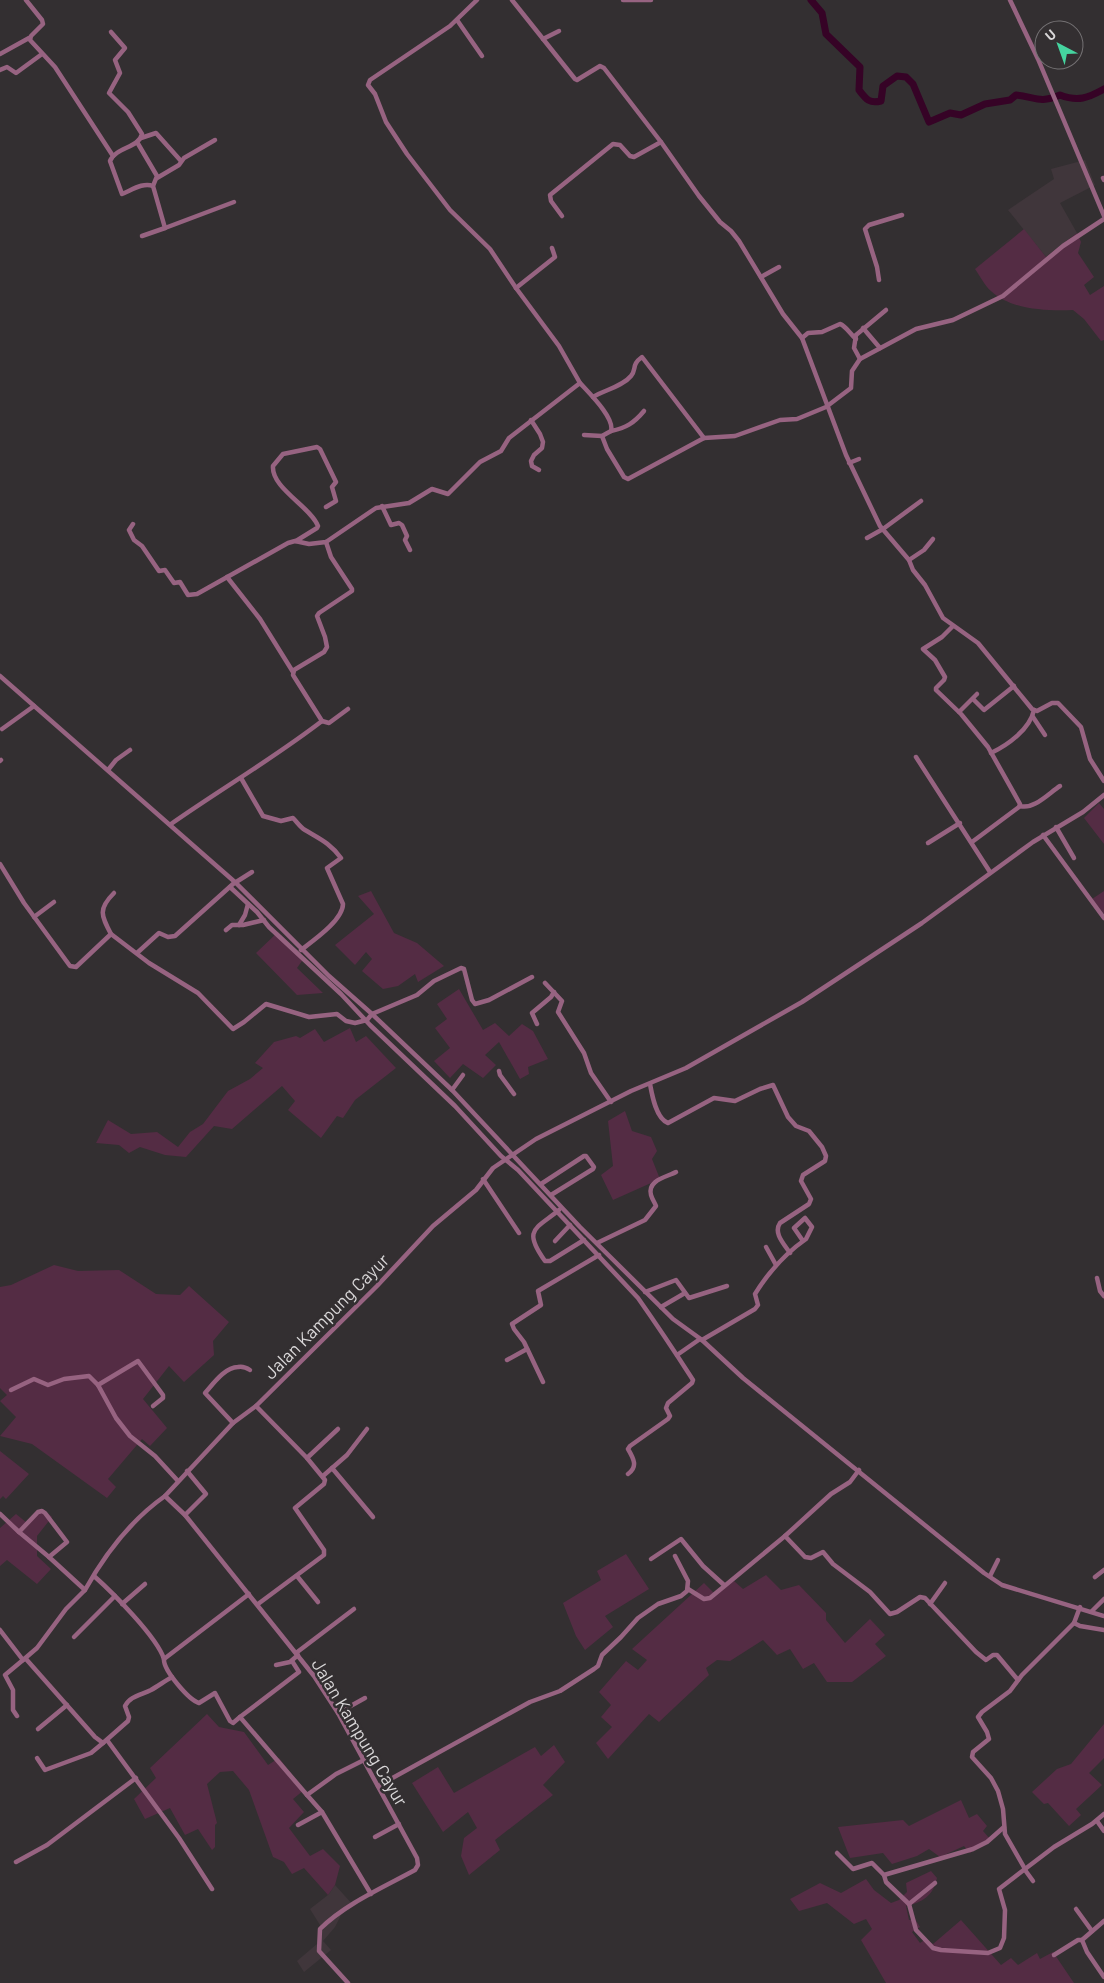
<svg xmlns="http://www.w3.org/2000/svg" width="1104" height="1983" viewBox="0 0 1104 1983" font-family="Barlow,sans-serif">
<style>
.built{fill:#40363b}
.green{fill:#542c44}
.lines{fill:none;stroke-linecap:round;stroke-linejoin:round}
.river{stroke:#360326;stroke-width:7}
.street{stroke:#976381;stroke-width:4.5}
.labels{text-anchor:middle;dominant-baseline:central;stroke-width:5;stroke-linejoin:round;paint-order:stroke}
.street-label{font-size:18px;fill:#d9d7d8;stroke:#332f31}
</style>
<rect width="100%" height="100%" fill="#332f31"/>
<!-- built -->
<g class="built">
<polygon points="1085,160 1095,185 1060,203 1077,233 1046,257 1008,210 1054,179 1051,169"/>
<polygon points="335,1885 353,1905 341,1915 335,1927 323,1941 331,1950 304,1972 297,1961 317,1944 320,1925 310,1909 328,1895"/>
</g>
<!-- green -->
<g class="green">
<path d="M1024,229L1046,257L1077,233L1081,242L1078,253L1094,277L1084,285L1090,295L1104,286V340L1101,341L1084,319L1073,310C1047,311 1011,310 991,291C985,286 980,276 975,269Z"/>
<polygon points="1099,803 1104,809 1104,844 1084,818"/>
<polygon points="371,891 394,933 417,943 444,966 418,982 415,974 398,986 383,989 362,971 372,959 366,952 355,965 335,945 374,914 358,896"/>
<polygon points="1104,891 1104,914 1092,899"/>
<polygon points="278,932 304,958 297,968 323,993 297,995 256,953"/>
<polygon points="459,989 483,1030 495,1023 509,1036 522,1024 533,1031 548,1059 528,1067 529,1074 520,1079 499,1042 485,1055 496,1065 483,1078 463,1064 450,1078 434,1061 450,1048 435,1028 447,1019 437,1004"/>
<polygon points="350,1028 356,1042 366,1036 396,1068 355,1100 343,1118 337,1116 321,1138 288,1110 295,1101 282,1086 232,1129 214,1126 186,1157 165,1155 140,1147 129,1153 119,1145 96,1143 108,1120 131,1134 157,1132 178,1147 190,1132 203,1124 228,1091 250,1079 263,1068 255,1063 274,1042 296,1036 300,1038 315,1029 324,1042"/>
<polygon points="625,1111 632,1131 651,1137 657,1151 652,1159 660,1179 613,1200 601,1175 613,1166 608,1121"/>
<polygon points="54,1265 78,1271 119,1270 156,1294 180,1295 189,1286 229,1322 213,1341 214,1355 184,1382 169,1366 143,1399 167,1428 150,1446 142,1439 108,1479 116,1487 107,1498 32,1444 0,1436 16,1417 0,1401 7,1395 0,1388 0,1287 11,1285"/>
<polygon points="0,1451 29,1474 6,1499 3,1496 0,1499"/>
<polygon points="43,1509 52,1517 37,1536 37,1556 51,1569 37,1584 7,1560 0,1566 0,1528 16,1514 27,1523"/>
<polygon points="626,1554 649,1589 605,1616 613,1627 585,1650 576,1636 563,1603 601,1580 597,1571"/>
<polygon points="766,1575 781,1590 799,1585 826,1613 826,1620 845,1643 870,1619 885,1635 875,1644 886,1656 852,1682 827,1682 814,1663 803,1669 790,1649 777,1655 763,1640 730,1661 717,1660 706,1668 709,1675 659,1722 649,1714 608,1759 596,1743 612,1727 601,1717 611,1705 599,1692 626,1661 638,1670 647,1660 632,1649 704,1583 715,1594 734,1581 743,1589"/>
<polygon points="207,1714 219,1727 244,1732 268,1765 279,1758 304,1790 293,1799 304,1812 289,1828 310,1856 323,1849 340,1866 335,1885 328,1895 304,1868 292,1874 284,1862 273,1857 249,1790 233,1771 220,1772 207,1784 217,1823 215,1825 215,1847 212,1850 198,1829 185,1835 170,1808 145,1819 134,1799 156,1778 150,1768"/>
<polygon points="1104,1724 1104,1758 1089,1773 1102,1785 1076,1809 1081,1815 1069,1826 1048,1803 1044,1804 1032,1792 1057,1769 1071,1764"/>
<polygon points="554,1745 565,1762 543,1785 553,1795 495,1840 500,1850 469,1875 461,1856 464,1838 477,1828 468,1812 443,1832 412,1783 438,1767 454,1793 535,1747 541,1756"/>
<polygon points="961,1800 969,1818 977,1814 987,1826 983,1831 990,1839 970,1853 964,1846 940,1857 929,1849 917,1856 892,1864 883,1853 850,1858 838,1827 903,1820 909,1826"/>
<path d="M931,1871L937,1878C933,1896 923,1902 906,1906L909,1920L915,1919L920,1927L912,1932L920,1943L926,1939L933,1944L961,1920L1001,1965L1011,1958L1018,1965L1037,1953L1040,1959L1053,1952L1074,1983H886L861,1940L872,1929L866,1919L854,1924L827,1903L799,1911L790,1899L820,1883L841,1893L866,1879L874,1890L891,1903L899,1900L907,1892L906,1883Z"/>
</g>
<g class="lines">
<!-- river -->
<path class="river" d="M811,0L822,13L826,34L860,67L859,90C866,99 869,104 881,101L883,86L897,76L906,77L913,84L929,122L950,113L961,115L985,104L1010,100L1016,95C1036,97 1039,104 1060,95C1078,102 1088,98 1104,89"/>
<!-- street -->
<g class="street">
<polyline points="26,0 42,20 43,24 31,36 30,40 55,67 113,156"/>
<polyline points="477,0 450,26 370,80 368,85 375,94 386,122 407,154 450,210 490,249 516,288 559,346 580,383"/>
<polyline points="512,0 575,79 577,80 600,66 604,68 661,142 699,196 720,222 731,231 739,241 783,314 802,338 846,455 880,526 909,560 913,570 925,585 943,618 978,643 1032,709 1037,711 1052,703 1058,703 1081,727 1090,759 1104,781"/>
<polyline points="623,0 651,0"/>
<polyline points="1010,0 1038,59 1104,216"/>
<polyline points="457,20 482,56"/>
<path d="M111,32L125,48L115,60L120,73L109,93L128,112L142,134C139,148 116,147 110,161L122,194C132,190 143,182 153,186"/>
<polyline points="543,39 559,31"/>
<polyline points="0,54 29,38"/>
<polyline points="0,70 7,67 16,73 42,54"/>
<polyline points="141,138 156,133 181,161"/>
<polyline points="137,142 157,176 153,186 165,228 142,236"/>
<polyline points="157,178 179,165 184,158 215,140"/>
<polyline points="1103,178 1104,180"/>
<polyline points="562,216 551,201 550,195 613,144 620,145 630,156 634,157 661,142"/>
<polyline points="165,228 234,202"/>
<polyline points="761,277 779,267"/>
<polyline points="879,280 877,267 865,229 869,225 902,215"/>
<polyline points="516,288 555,257 552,248"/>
<polyline points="863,328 880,348"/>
<path d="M802,338L808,333L822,332L840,324C846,326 850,334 856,339"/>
<polyline points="860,359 854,348 856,335 886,310"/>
<path d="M593,397C604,390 622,387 631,376C637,369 631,365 642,357L704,438"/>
<polyline points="531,420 540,434 543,442 542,448 534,455 531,461 532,466 539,470"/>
<path d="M611,431C626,428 634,423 644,411"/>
<polyline points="602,436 607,449 624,477 628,479 704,438 735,436 780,420 797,419 826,407 851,388 852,371 860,359 916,329 953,320 1003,296 1063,246 1104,219"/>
<polyline points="849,463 859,459"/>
<polyline points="382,506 391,525 399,523 402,525 407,536 405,540 410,550"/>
<path d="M133,524L129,530L134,540L142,546L159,571L165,570L174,583L180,582L188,595L197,594L288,543L295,541L309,544L326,542L376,508L409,503L432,489L448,494L480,462L501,451L509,438L580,383C589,393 615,418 611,431L602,436L584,435"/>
<polyline points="867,538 883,529 921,501"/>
<path d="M296,541L317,528L318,526C311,507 271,488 273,466L283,454L317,447L320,449L336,482L332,487L336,501L326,507"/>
<polyline points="909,560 924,550 933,539"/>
<polyline points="227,577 260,619 293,672"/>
<polyline points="953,626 942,637 923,649 935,660 945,677 944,680 936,688 936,690 961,714 988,747 1020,804 1019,807 972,842"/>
<polyline points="0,676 236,883 329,976 372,1014 452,1090 580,1227 673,1319 702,1340 743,1378 984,1573 1002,1585 1104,1616"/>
<polyline points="973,699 984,710 1014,686"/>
<polyline points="959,712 977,694"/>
<polyline points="1033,717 1045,735"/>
<polyline points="322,721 293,675 294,670 324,652 327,647 325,637 317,616 319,613 352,591 352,589 331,557 326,542"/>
<polyline points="2,729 34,706"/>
<path d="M991,753C1008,745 1030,729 1034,710"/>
<polyline points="916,757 990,872"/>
<polyline points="0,761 1,760"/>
<polyline points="108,770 116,760 130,750"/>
<path d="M241,778L263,816L281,821L293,818C297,822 300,827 305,830C320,839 330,843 341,858L327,868L343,904C343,920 314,940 301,950"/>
<path d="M1020,806C1034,810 1049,793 1060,786"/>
<path d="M171,824C221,789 274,758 322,721L329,723L348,709"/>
<polyline points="1056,827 1074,858"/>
<polyline points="1043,835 1104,918"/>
<polyline points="928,843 960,823"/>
<polyline points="0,864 24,903 70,966 76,967 111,934 149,963 198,993 233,1029 244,1022 266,1004 309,1017 337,1014 346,1021 355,1023 367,1020 372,1014 417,995 434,981 461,968 464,969 472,1000 475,1004 489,1000 532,977"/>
<path d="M230,887L257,912L269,927L341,994L370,1025L455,1106L501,1156L518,1170L638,1298C657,1325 675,1352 693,1380L692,1383L668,1403L666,1408L670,1416L668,1419L630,1446L628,1449C634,1459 638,1467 628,1474"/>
<polyline points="34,917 54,902"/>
<polyline points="239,925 245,915 248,904"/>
<polyline points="226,930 232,925 243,925 264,920"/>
<path d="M111,934C101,915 98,909 114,893"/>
<polyline points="137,953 159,933 168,937 175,936 233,884 252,872"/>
<polyline points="545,983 562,1001 558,1012 584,1053 591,1073 611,1102"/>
<polyline points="537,1024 532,1013 551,997 554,992"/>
<polyline points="499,1071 500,1075 514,1094"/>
<path d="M650,1084C652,1095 656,1119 668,1123L714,1098L735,1101L760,1089L773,1085L788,1117L796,1126L809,1131L822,1147L826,1156L825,1161L803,1175L801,1181L811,1199L809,1204L780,1223C773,1233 784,1244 790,1253"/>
<polyline points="452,1090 463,1075"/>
<polyline points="483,1179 519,1233"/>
<polyline points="541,1184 584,1156 586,1156 594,1167 593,1169 551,1195"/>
<path d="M559,1210C536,1229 522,1229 545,1261H550L584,1240"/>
<polyline points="555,1241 570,1225"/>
<path d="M597,1243L645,1220L656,1206C655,1203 652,1199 651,1195C647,1180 667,1177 676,1172"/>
<polyline points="766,1247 776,1265"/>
<polyline points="1097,1278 1100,1291 1104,1296"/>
<polyline points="645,1292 676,1280 689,1298 727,1286"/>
<polyline points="661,1307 685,1293"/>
<path d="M702,1340L755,1309L758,1305L755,1294C768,1273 786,1253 806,1239L812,1227L805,1218L794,1228L803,1241"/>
<polyline points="677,1355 700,1339"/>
<polyline points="507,1360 527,1349"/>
<polyline points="543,1382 524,1342 514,1329 512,1324 541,1305 538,1291 599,1255"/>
<polyline points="98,1385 138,1361 163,1395 163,1398 153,1406"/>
<polyline points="11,1390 34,1379 48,1385 64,1379 89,1376 98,1385 116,1418 130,1436 155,1456 178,1481"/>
<polyline points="256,1406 307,1458 325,1480 324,1484 295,1508 324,1550 324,1555 258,1604"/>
<path d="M233,1423L205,1393C213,1384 225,1367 238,1367C242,1366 247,1368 250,1370"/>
<polyline points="307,1458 338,1429"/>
<polyline points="332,1468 373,1517"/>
<polyline points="323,1476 347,1455 367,1429"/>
<path d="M0,1514L19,1532L38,1512L42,1511L45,1513L67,1542L49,1557L85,1590C105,1554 131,1520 165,1496"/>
<polyline points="185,1515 206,1494 187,1471"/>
<polyline points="19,1532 49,1557"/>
<polyline points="785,1536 805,1557 811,1558 823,1552 833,1564 870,1592 890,1614 897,1612 920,1597 925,1598 976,1652 986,1660 993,1655 997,1655 1018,1680"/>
<polyline points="651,1559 681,1539 703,1566 724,1585"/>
<path d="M94,1576C112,1592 157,1637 164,1659L249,1594"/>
<polyline points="297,1576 318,1602"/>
<polyline points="990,1576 998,1560"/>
<polyline points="1095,1577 1104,1570"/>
<polyline points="688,1589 704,1599 710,1598 785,1536 831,1494 850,1482 859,1470"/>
<polyline points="122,1604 145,1584"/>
<polyline points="930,1604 945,1583"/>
<polyline points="1092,1611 1104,1599"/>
<polyline points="1074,1623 1080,1626 1104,1630"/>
<polyline points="0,1630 23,1660 5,1675 13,1690 13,1710 17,1716"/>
<polyline points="74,1637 115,1596"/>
<polyline points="296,1653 354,1609"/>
<path d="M26,1659L95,1737L103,1743L128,1721L129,1717L125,1706C130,1696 141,1695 151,1690C158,1686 165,1681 172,1677"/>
<path d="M164,1659C163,1670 189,1700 199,1703L215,1693L230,1721L233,1723L240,1717L307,1795"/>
<polyline points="23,1660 37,1648 66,1609 85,1590"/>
<polyline points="276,1665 290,1662 298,1655"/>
<polyline points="338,1713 365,1698"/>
<polyline points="240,1717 299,1672 292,1661"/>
<polyline points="38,1729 67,1705"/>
<polyline points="107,1740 179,1838 212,1889"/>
<polyline points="37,1758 45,1770 91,1753 103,1743"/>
<polyline points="378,1786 530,1702 560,1691 594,1669 598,1666 602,1655 621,1637 638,1618 658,1604 681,1596 687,1591 688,1581 675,1556"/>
<polyline points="322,1812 371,1894"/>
<polyline points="1097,1821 1104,1831"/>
<polyline points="298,1825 322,1812 307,1795 336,1774 364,1760"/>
<polyline points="375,1837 399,1824"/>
<polyline points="837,1853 853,1869 872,1863 884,1875 973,1849 987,1842 1004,1827"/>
<polyline points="16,1862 47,1845 136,1778"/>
<polyline points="1025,1869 1054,1847 1092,1824 1104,1814"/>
<polyline points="1025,1870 1033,1881"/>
<polyline points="884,1875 886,1882 909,1904 935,1883"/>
<polyline points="909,1904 916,1930 933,1948 941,1950 988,1953 1000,1948 1004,1938 1005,1910 999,1889 1025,1869 1005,1834 1003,1809 998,1791 991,1778 972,1757 973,1752 989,1739 987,1732 978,1717 982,1712 1010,1691 1022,1675 1074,1623 1080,1607"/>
<polyline points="1076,1909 1092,1931"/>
<polyline points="1104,1921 1082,1940 1087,1952 1104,1977"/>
<polyline points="1054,1955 1078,1940 1082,1940"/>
<path d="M348,1983L319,1951L320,1929C345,1904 384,1887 415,1870L418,1865L417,1858L338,1713L314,1676L185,1515L165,1496L233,1423L256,1406L377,1286L433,1226L476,1190L493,1168L536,1139L631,1091L686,1068L802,1002L922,923L1033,842L1083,812L1104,795"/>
</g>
</g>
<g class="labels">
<!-- street labels -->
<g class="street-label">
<text transform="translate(326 1316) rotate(-45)">Jalan Kampung Cayur</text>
<text transform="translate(360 1732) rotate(59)">Jalan Kampung Cayur</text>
</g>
</g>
<!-- north arrow -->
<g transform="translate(1059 45) rotate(319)"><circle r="24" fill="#332f31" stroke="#757274"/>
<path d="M0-4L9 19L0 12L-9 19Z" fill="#45d49f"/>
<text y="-8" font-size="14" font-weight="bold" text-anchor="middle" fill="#d9d7d8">U</text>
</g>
</svg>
